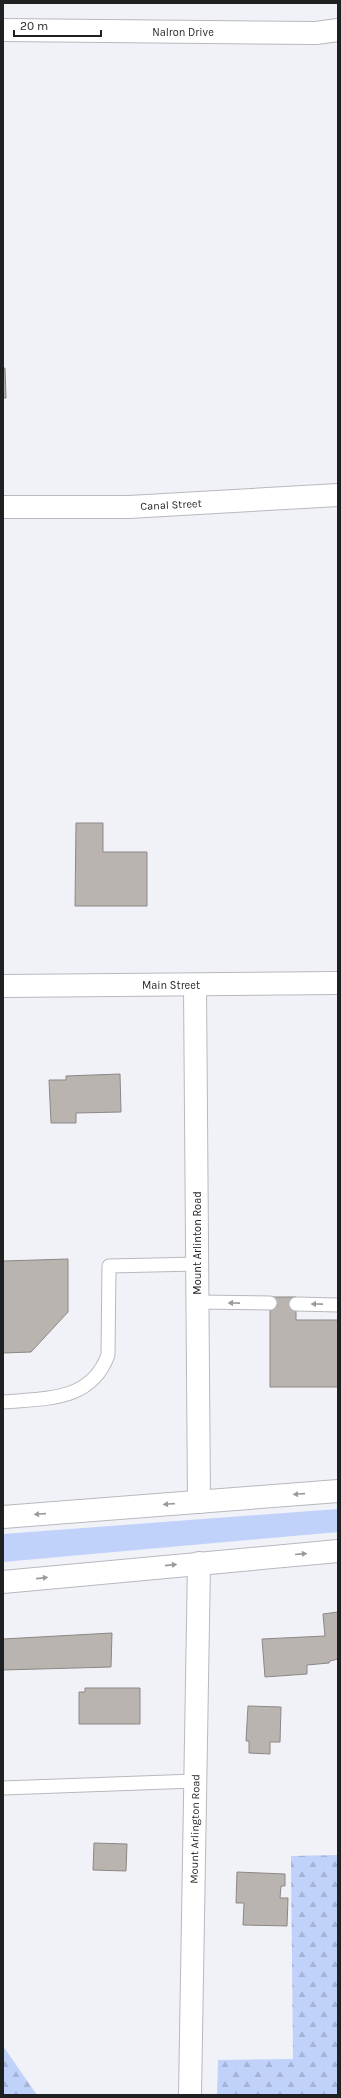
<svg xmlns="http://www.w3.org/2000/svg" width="341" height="2098" viewBox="0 0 341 2098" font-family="Karla,sans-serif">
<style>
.grass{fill:#c0d1fa}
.forest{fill:url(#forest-firs)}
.building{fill:#bab4b1;stroke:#8d8784}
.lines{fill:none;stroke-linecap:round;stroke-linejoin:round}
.service-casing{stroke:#b7b9bf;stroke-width:15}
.minor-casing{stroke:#b7b9bf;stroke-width:24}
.tertiary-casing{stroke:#b7b9bf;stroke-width:24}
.trunk-casing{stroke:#b7b9bf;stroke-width:24}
.service{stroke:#fff;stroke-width:13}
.minor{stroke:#fff;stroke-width:22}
.tertiary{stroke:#fff;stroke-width:22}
.trunk{stroke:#fff;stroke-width:22}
.oneway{fill:#9a9b9c}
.labels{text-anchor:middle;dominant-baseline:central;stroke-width:3.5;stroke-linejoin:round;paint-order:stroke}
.street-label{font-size:11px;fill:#1f2022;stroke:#fff}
</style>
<defs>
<pattern id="forest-firs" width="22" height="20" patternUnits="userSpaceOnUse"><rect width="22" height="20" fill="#c0d1fa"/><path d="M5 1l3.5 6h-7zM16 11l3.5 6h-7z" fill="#a5b3d6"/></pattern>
</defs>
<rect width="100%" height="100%" fill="#f0f2f8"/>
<!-- grass -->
<polygon class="grass" points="338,1509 338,1532 3,1562 3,1534"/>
<!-- forest -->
<g class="forest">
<polygon points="338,1855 338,2095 217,2095 218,2060 293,2059 291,1856"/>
<polygon points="3,2046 37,2095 3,2095"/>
</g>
<!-- building -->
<g class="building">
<polygon points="3,368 5,368 6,398 3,398"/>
<polygon points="76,823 103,823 103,852 147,852 147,906 75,906"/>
<polygon points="120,1074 121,1112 76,1113 76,1123 51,1123 49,1080 66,1080 66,1076"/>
<polygon points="68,1259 68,1312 31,1352 3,1353 3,1261"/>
<polygon points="270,1297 296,1297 296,1320 338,1320 338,1387 270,1387"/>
<polygon points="338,1612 338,1659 330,1661 329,1663 307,1665 307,1674 265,1677 262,1639 325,1636 323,1614"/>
<polygon points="112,1633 111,1667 3,1670 3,1639"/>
<polygon points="85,1688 140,1688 140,1724 79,1724 79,1692 85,1692"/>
<polygon points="248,1706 281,1707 280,1742 270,1742 270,1754 249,1753 249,1741 246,1741"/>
<polygon points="94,1843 127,1844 126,1871 93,1870"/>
<polygon points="237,1872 285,1874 285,1886 281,1886 280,1898 288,1898 287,1926 243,1925 244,1903 236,1903"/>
</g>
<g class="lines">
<!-- service casing -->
<g class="service-casing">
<g id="service">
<polyline points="197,1302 270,1303"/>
<polyline points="296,1304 338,1305"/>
<path d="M3,1402C45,1398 91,1402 108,1355L109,1266L197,1264"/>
<polyline points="3,1788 195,1781"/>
</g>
</g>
<!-- minor casing -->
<g class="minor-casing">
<g id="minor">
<polyline points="3,30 316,33 338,30"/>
<polyline points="3,507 129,507 338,495"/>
</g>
</g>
<!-- tertiary casing -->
<g class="tertiary-casing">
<g id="tertiary">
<polyline points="195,985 199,1502"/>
<polyline points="3,986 338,983"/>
<polyline points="190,2095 199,1563"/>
</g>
</g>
<!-- trunk casing -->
<g class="trunk-casing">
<g id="trunk">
<polyline points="3,1517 338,1491"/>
<polyline points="3,1582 338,1551"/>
</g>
</g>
<!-- service -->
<use href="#service" class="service"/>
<!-- minor -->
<use href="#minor" class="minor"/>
<!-- tertiary -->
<use href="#tertiary" class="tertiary"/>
<!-- trunk -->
<use href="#trunk" class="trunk"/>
</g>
<!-- one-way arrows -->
<defs><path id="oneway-solid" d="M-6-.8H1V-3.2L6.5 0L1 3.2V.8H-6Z"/></defs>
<g class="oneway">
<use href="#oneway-solid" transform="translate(234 1303) rotate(-179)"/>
<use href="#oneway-solid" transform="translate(317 1304) rotate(-179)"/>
<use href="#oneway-solid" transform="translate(299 1494) rotate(176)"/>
<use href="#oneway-solid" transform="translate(169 1504) rotate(176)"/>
<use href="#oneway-solid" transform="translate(40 1514) rotate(176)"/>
<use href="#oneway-solid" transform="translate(301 1554) rotate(-5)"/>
<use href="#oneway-solid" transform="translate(171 1565) rotate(-6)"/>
<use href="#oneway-solid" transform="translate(42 1578) rotate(-6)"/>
</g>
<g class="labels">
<!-- street labels -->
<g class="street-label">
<text x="183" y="32">Nalron Drive</text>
<text transform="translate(171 505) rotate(-3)">Canal Street</text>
<text x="171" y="985">Main Street</text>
<text transform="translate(197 1243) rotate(-90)">Mount Arlinton Road</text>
<text transform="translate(195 1829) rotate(-89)">Mount Arlington Road</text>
</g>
</g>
<!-- border -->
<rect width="341" height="2098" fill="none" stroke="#1f2022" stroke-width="8"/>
<!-- scale -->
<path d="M14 30v6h87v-6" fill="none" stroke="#1f2022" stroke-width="2"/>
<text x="20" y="30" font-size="12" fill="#1f2022" stroke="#ffffff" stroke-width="3" paint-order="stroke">20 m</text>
</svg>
